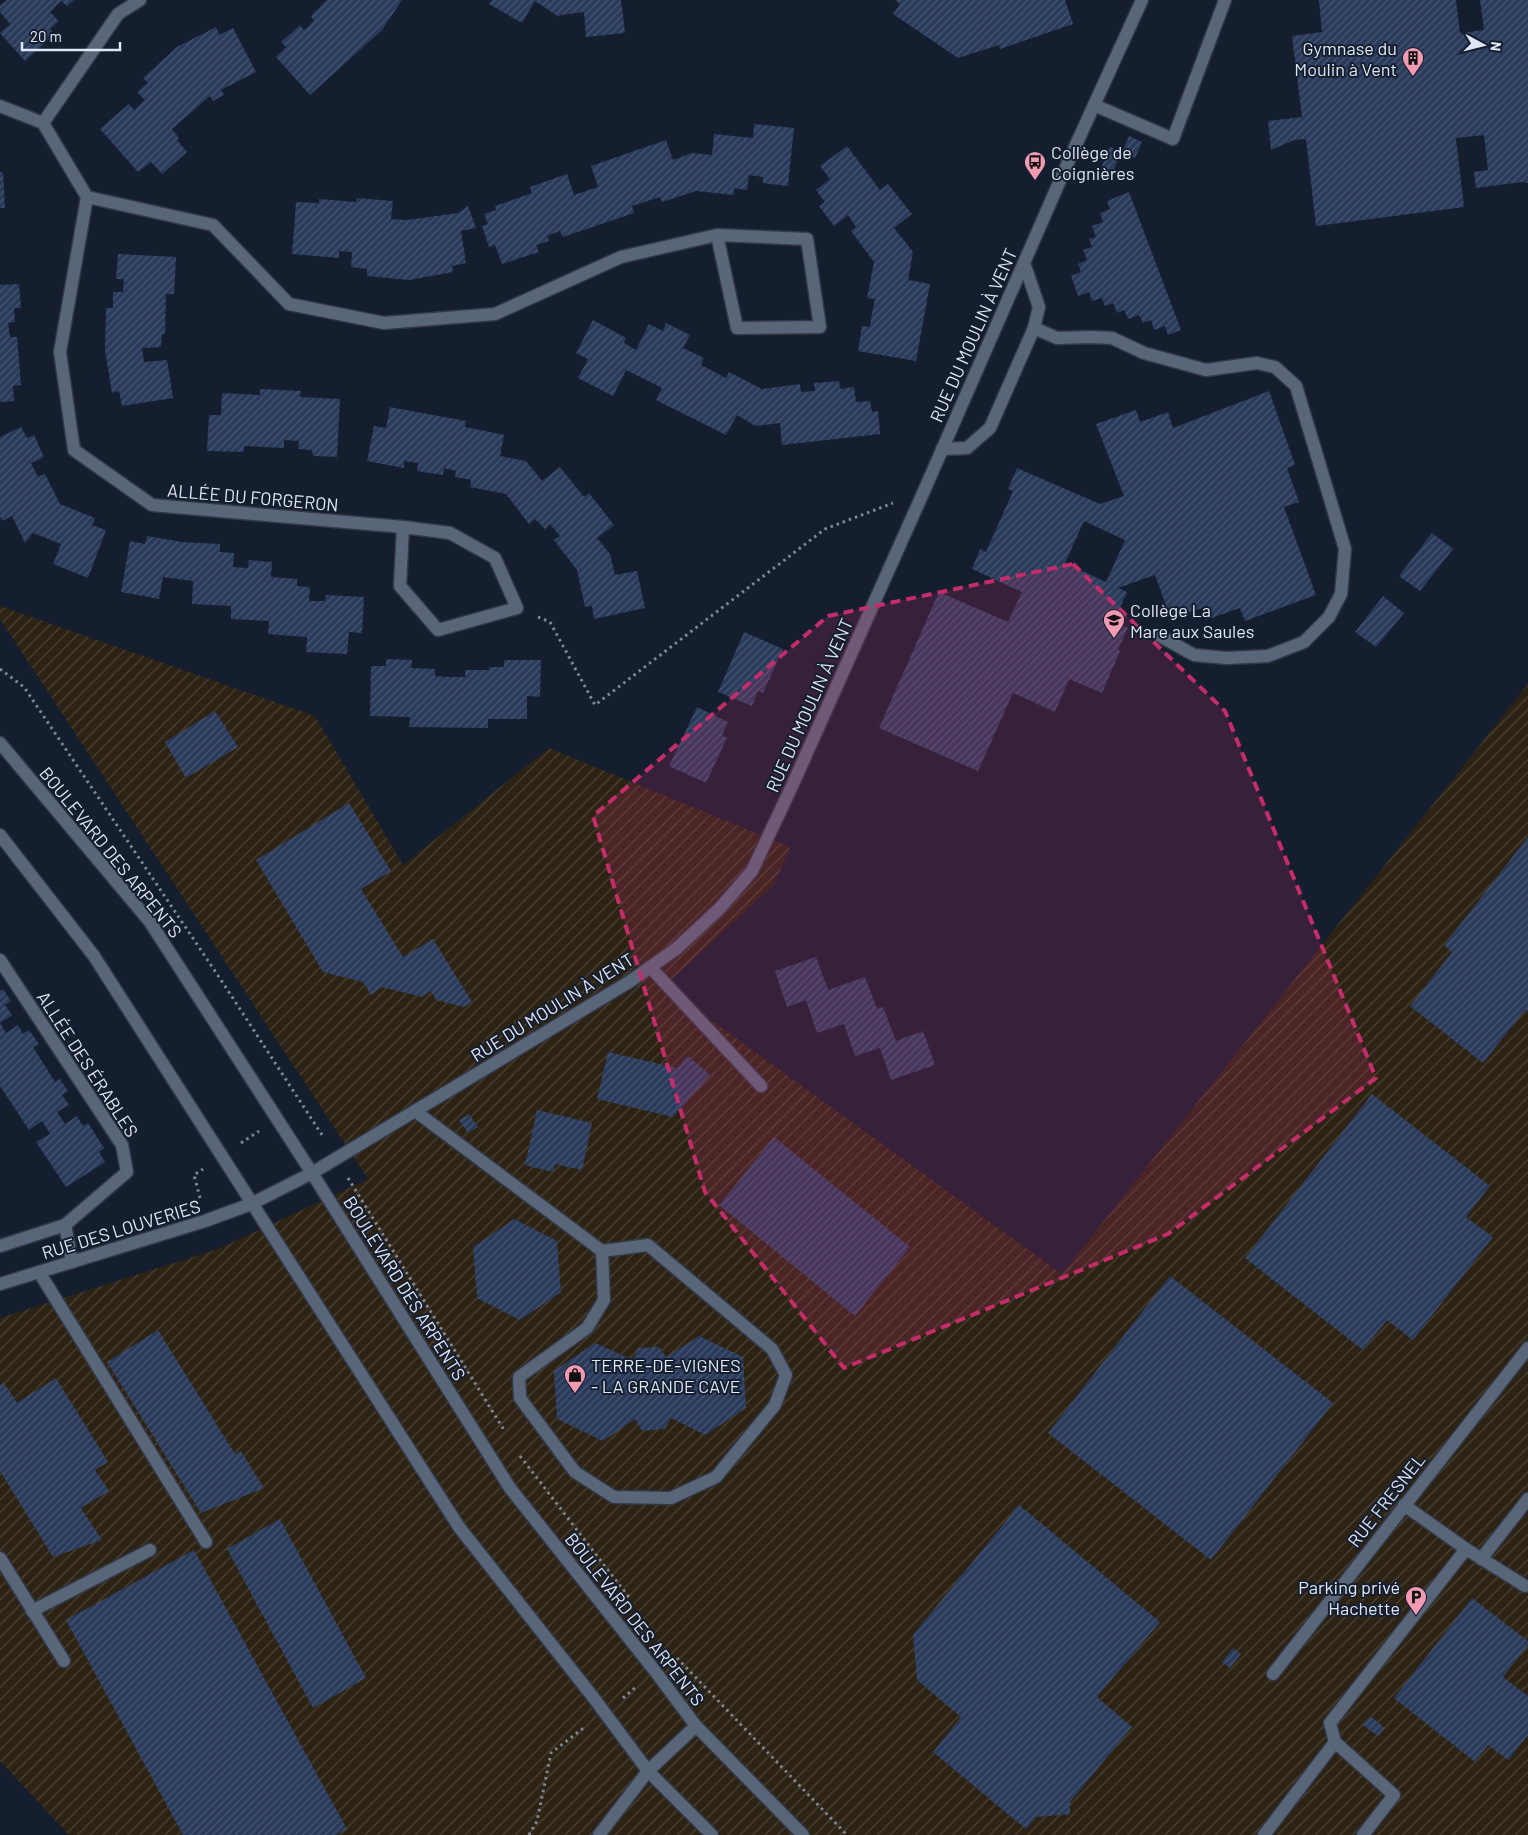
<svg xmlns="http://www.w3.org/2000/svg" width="1528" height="1835" viewBox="0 0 1528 1835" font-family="Barlow,sans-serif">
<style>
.industrial{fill:url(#industrial-furrows)}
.building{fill:url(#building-hatch);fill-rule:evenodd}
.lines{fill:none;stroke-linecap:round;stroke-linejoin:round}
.minor-casing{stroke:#333847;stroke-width:15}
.path{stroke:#7e8796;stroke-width:3;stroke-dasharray:2.5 4;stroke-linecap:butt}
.minor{stroke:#59667a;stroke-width:12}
.marked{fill:#c52d6a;fill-opacity:0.2;stroke:#c52d6a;stroke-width:4;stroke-dasharray:10 6;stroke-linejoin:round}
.labels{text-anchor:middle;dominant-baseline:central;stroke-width:4;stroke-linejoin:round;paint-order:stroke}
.poi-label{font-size:18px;fill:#e0e7f4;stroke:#141e2f;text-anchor:start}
.street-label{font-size:18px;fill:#e0e7f4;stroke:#141e2f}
</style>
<defs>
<pattern id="industrial-furrows" width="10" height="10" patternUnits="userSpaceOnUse" patternTransform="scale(1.25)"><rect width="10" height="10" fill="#2d2314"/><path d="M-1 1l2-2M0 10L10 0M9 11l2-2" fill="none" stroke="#4b4337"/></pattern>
<pattern id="building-hatch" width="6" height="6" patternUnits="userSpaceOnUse" patternTransform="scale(1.25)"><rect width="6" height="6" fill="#293a5a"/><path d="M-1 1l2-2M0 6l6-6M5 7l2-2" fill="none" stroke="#485672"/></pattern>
</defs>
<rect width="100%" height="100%" fill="#141e2f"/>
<!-- industrial -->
<polygon class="industrial" points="0,606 315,716 403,865 549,748 790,847 774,885 664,986 1062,1274 1528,684 1528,1835 69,1835 0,1761 0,1318 218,1249 368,1179 0,619"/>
<!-- building -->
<g class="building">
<polygon points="7,0 74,0 67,6 61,1 50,12 59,21 50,29 54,35 25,61 0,33 10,24 0,12 0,6"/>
<polygon points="327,0 402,0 382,30 310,95 276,57 286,47 281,42 300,25 304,30 314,21 311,16"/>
<polygon points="492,0 621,0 625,33 586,37 584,12 560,15 559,17 535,1 522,23 489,4"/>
<polygon points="895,0 1065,0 1073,24 1000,49 999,45 958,58 893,14 900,4"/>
<polygon points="1319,0 1456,0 1460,33 1484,30 1480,0 1528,0 1528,183 1522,182 1476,188 1474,172 1488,170 1484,135 1456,138 1464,207 1316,226 1306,139 1294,140 1271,150 1268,121 1302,117 1292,36 1322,32"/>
<polygon points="216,27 219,35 233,28 256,72 221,90 224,95 213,101 210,96 172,129 179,138 177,140 187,152 162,174 151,162 138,172 100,129 129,104 134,110 145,100 137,92 148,83 143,78 177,47"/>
<polygon points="754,124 794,128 788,186 763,183 763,177 749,175 747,190 734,188 734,195 696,191 662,202 660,197 632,206 634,213 563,237 560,231 547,236 549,241 536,245 539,252 502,264 495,245 489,247 482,226 488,224 484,214 496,210 495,206 532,193 530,187 567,174 574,195 598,187 591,166 666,140 673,160 692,153 712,155 714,134 753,138"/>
<polygon points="1129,136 1142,142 1135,158 1122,152 1112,173 1101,168 1110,147 1122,152"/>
<polygon points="847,146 880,190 888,184 912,214 894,228 913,252 908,280 930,284 916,361 858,351 862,326 870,327 872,313 875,299 867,298 874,262 851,231 856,227 848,215 834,226 819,206 825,202 816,190 830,179 820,166"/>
<polygon points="0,172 3,172 5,208 0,208"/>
<polygon points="1129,192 1181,330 1168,335 1165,326 1154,330 1151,320 1143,323 1139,315 1128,319 1124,310 1117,313 1113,303 1105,306 1102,298 1092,301 1089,292 1078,296 1071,276 1081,272 1078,264 1087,260 1083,250 1092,247 1089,239 1096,237 1092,226 1103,222 1100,213 1110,209 1107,201"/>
<polygon points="357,198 393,201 391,219 407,220 458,213 468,206 476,228 461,231 466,263 452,266 453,272 409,280 367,276 367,269 351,267 352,252 339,251 339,258 292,254 296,202 319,203 319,199 356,202"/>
<polygon points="118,254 176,257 174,294 166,294 165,334 162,334 161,347 142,348 144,362 167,360 173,398 122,406 119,391 112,393 105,350 106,308 113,308 113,292 123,292 124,279 116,279"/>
<polygon points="19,284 21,308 14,308 15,322 8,323 10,337 17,337 21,385 13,386 14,401 0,402 0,285"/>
<polygon points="593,320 626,338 624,343 636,350 649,324 663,331 666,323 690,335 683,348 704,358 701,365 726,378 729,372 762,389 800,384 801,392 815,391 814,383 839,381 840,389 854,387 856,402 870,401 872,412 878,411 880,434 782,445 780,423 755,426 737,415 726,435 656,400 662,388 626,370 613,396 578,378 588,359 576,353"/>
<polygon points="260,389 301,391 300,397 340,399 337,457 313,456 312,450 298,449 299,441 284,440 284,448 244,446 244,452 207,451 209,415 221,415 222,393 260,395"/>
<path d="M1269,391L1295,465L1287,468L1299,502L1284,507L1316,595L1245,621L1240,608L1206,620L1202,608L1171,619L1155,575L1118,588L1127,592L1114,621L1128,628L1118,650L1120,651L1102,693L1069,679L1055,712L1013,693L978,771L879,728L939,592L1008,622L1022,592L972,569L980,549L986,552L1013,491L1008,489L1017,468L1100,504L1124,496L1096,424L1136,410L1140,422L1168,412L1173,428ZM1084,521L1125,540L1106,582L1065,563Z"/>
<polygon points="390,407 466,421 465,427 504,435 500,456 526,461 542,481 560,467 584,497 589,493 614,525 597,538 610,554 615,575 637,571 645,608 594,619 592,606 585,607 577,570 554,540 560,536 550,524 545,529 535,519 529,524 506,494 470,487 471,480 455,477 456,471 444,468 443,475 417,471 418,463 404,461 404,468 367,461 374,426 386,428"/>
<polygon points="21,427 27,438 34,435 44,457 31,463 38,477 45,474 60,504 95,518 92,525 106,530 88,578 53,564 61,544 33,533 25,543 12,516 2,521 0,516 0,437"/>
<polygon points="1432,533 1453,549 1420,591 1399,576"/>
<polygon points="147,536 182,542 220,544 220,552 234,553 233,567 248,568 249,560 272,562 271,577 297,579 297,586 310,587 309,601 325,601 326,595 364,597 362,633 349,632 347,654 306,652 307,637 268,634 269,621 231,619 231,606 192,604 193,581 163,577 159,599 121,592 130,541 145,544"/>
<polygon points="1383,596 1404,613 1376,647 1355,632"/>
<polygon points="744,632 783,649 763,693 758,691 752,706 718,692"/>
<polygon points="386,659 412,660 411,668 435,669 435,676 449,677 465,677 465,670 489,670 489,667 504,667 504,660 541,660 540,697 527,696 527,719 488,719 488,728 409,727 410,717 370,716 371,666 386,666"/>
<polygon points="697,707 728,722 722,735 727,738 706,783 669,766"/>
<polygon points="215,711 238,747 186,778 165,742"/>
<polygon points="349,803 391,871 361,889 403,957 433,939 472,1002 464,1007 436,1000 431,991 422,997 382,987 371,995 363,982 323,972 256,860"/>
<polygon points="1528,837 1528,1012 1525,1010 1483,1063 1410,1006 1452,952 1444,945"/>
<polygon points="816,957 828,990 865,977 877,1009 883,1007 896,1041 923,1031 935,1065 891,1080 880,1048 855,1056 844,1024 817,1033 806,1000 787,1007 775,971"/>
<polygon points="3,989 11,1001 5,1005 12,1015 0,1023 0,991"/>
<polygon points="0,1023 6,1033 18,1025 23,1034 29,1030 39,1044 33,1047 55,1082 60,1079 68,1091 62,1095 69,1105 57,1112 65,1124 77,1116 83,1126 88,1123 104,1148 99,1152 105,1162 66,1187 36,1142 50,1134 42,1121 29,1130 0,1086"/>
<polygon points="608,1052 677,1068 688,1056 710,1075 673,1117 597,1099"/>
<polygon points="1372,1094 1490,1186 1466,1217 1493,1237 1413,1340 1387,1320 1363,1350 1245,1258"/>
<polygon points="537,1110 592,1123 582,1170 555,1164 553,1172 525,1165"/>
<polygon points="469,1114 478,1127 468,1133 459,1120"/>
<polygon points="774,1137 910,1247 855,1316 719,1205"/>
<polygon points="514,1219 557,1241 561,1292 520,1320 477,1298 473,1247"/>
<polygon points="1170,1276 1333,1403 1211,1560 1048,1433"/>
<polygon points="158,1330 235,1454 241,1451 264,1488 201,1513 107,1362"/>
<polygon points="699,1336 743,1357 746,1408 705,1435 671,1418 665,1429 642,1431 635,1419 603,1441 557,1419 554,1371 595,1343 633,1360 638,1348 659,1347 666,1357"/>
<polygon points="56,1378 108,1462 95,1470 109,1491 81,1508 102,1540 53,1557 0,1471 0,1385 4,1383 17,1403"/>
<polygon points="1019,1505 1160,1622 1097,1697 1132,1727 1070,1802 1070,1814 1036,1817 1026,1829 933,1752 961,1717 917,1680 913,1635"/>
<polygon points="280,1519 366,1678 313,1708 227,1549"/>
<polygon points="194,1550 347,1829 336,1835 183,1835 66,1620"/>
<polygon points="1472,1598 1528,1641 1528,1645 1503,1677 1528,1696 1528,1735 1508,1760 1488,1745 1475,1762 1394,1698"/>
<polygon points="1233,1648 1241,1654 1230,1668 1222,1662"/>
<polygon points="1370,1716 1385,1728 1378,1736 1363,1725"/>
</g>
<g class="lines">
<!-- minor casing -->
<g class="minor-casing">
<g id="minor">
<polyline points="1094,105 1173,139 1225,0"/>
<polyline points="0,106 43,123 87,197 213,225 289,304 384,323 495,314 621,257 717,235 807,239 820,327 737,328 717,235"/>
<polyline points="43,123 118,14 140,0"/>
<polyline points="87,197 60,352 74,450 152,505 403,527 400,586 438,630 517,608 495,558 450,533 403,527"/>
<polyline points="1034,328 1057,338 1091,337 1112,338 1144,353 1206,370 1257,363 1275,367 1296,386 1345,549 1341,594 1329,617 1304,642 1268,656 1227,658 1194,655 1160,636"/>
<polyline points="942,449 967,448 990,428 1034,328 1039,307 1024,263"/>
<polyline points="0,743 150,922 312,1173 510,1488 655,1671 696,1726 803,1835"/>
<polyline points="0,835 94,956 459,1527 593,1697 648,1771 712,1835"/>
<polyline points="0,960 122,1145 127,1172 65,1225 0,1246"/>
<polyline points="650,967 761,1086"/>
<polyline points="415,1111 602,1251 648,1245 772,1349 786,1375 775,1405 716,1477 671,1498 614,1497 575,1472 520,1398 519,1377 587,1328 604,1300 602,1251"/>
<polyline points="65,1225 72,1262"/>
<polyline points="39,1272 206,1542"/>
<polyline points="0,1284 205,1221 251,1204 312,1173 629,982 676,949 720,908 752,871 792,786 924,491 1069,160 1142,0"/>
<polyline points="1404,1505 1466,1549 1525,1586"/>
<polyline points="0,1558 64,1661"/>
<polyline points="1481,1559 1528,1499"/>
<polyline points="32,1611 150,1550"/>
<polyline points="1273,1674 1528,1348"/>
<polyline points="599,1835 648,1771 696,1726"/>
<polyline points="1264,1835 1335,1742"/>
<polyline points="1363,1835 1394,1795 1335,1742 1330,1723 1466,1549"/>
</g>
</g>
<!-- path -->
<g class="path">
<polyline points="538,617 550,622 595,705 825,529 893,503"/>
<polyline points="0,669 24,687 223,983 324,1138"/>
<polyline points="241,1143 259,1131"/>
<polyline points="348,1178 504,1430"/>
<polyline points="200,1198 194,1175 203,1169"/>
<polyline points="520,1456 631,1600"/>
<polyline points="677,1658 847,1835"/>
<polyline points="623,1698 637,1686"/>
<polyline points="529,1835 537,1821 551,1753 586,1726"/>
</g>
<!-- minor -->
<use href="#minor" class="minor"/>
</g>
<!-- marked area -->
<path class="marked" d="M1073,564L1225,711L1376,1078L1168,1234L844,1368L705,1192L593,816L828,616Z"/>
<!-- icons -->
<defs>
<g id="building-pin" transform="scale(1.125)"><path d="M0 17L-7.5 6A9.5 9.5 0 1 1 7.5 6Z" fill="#f19ab2" stroke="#141e2f"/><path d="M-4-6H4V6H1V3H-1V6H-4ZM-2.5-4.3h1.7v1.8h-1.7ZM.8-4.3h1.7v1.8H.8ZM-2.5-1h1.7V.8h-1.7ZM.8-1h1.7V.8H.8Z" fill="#111"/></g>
<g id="bus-pin" transform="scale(1.125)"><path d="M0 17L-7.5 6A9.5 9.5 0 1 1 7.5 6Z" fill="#f19ab2" stroke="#141e2f"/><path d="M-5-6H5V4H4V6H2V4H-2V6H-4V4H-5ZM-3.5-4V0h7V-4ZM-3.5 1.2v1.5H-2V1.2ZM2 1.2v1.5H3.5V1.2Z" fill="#111"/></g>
<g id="school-pin" transform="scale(1.125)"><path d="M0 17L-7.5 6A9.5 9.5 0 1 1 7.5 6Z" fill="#f19ab2" stroke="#141e2f"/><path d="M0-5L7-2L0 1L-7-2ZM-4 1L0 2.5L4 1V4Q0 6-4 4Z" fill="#111"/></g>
<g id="shop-pin" transform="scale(1.125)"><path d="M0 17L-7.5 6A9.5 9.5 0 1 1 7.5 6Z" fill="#f19ab2" stroke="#141e2f"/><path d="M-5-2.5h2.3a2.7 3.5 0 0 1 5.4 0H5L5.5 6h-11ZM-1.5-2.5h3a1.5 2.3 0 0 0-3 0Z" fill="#111"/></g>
<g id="parking-pin" transform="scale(1.125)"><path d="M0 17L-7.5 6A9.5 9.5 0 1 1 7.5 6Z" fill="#f19ab2" stroke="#141e2f"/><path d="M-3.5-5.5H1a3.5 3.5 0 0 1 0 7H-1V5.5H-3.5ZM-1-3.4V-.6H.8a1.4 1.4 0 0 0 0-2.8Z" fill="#111"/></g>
</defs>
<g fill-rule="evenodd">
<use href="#building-pin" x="1413" y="58"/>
<use href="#bus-pin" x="1035" y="162"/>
<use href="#school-pin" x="1114" y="620"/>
<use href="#shop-pin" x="575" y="1375"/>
<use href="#parking-pin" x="1416" y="1597"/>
</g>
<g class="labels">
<!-- poi labels -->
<g class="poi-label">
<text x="1397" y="48" text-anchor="end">Gymnase du<tspan x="1397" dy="21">Moulin à Vent</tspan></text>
<text x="1051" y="152">Collège de<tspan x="1051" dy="21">Coignières</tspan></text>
<text x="1130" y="610">Collège La<tspan x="1130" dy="21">Mare aux Saules</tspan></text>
<text x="591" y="1365">TERRE-DE-VIGNES<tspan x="591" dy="21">- LA GRANDE CAVE</tspan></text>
<text x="1400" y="1587" text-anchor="end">Parking privé<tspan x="1400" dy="21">Hachette</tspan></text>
</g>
<!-- street labels -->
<g class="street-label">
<text transform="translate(973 335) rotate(-66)">RUE DU MOULIN À VENT</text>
<text transform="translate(253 497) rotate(5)">ALLÉE DU FORGERON</text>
<text transform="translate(809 705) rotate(-66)">RUE DU MOULIN À VENT</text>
<text transform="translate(111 852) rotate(51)">BOULEVARD DES ARPENTS</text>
<text transform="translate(552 1007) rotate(-32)">RUE DU MOULIN À VENT</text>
<text transform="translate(88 1064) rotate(57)">ALLÉE DES ÉRABLES</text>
<text transform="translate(121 1229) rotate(-17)">RUE DES LOUVERIES</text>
<text transform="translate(405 1288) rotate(58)">BOULEVARD DES ARPENTS</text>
<text transform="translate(1386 1500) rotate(-52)">RUE FRESNEL</text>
<text transform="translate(635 1619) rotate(52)">BOULEVARD DES ARPENTS</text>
</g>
</g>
<!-- north arrow -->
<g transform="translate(1483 45) rotate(97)" stroke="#141e2f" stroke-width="4" paint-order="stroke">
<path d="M0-4L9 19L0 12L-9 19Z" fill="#e0e7f4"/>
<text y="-8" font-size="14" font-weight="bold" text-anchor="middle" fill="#e0e7f4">N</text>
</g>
<!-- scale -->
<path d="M22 42v8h98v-8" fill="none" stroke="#e0e7f4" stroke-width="2.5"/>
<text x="30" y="42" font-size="15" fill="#e0e7f4" stroke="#141e2f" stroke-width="4" paint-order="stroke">20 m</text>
</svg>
